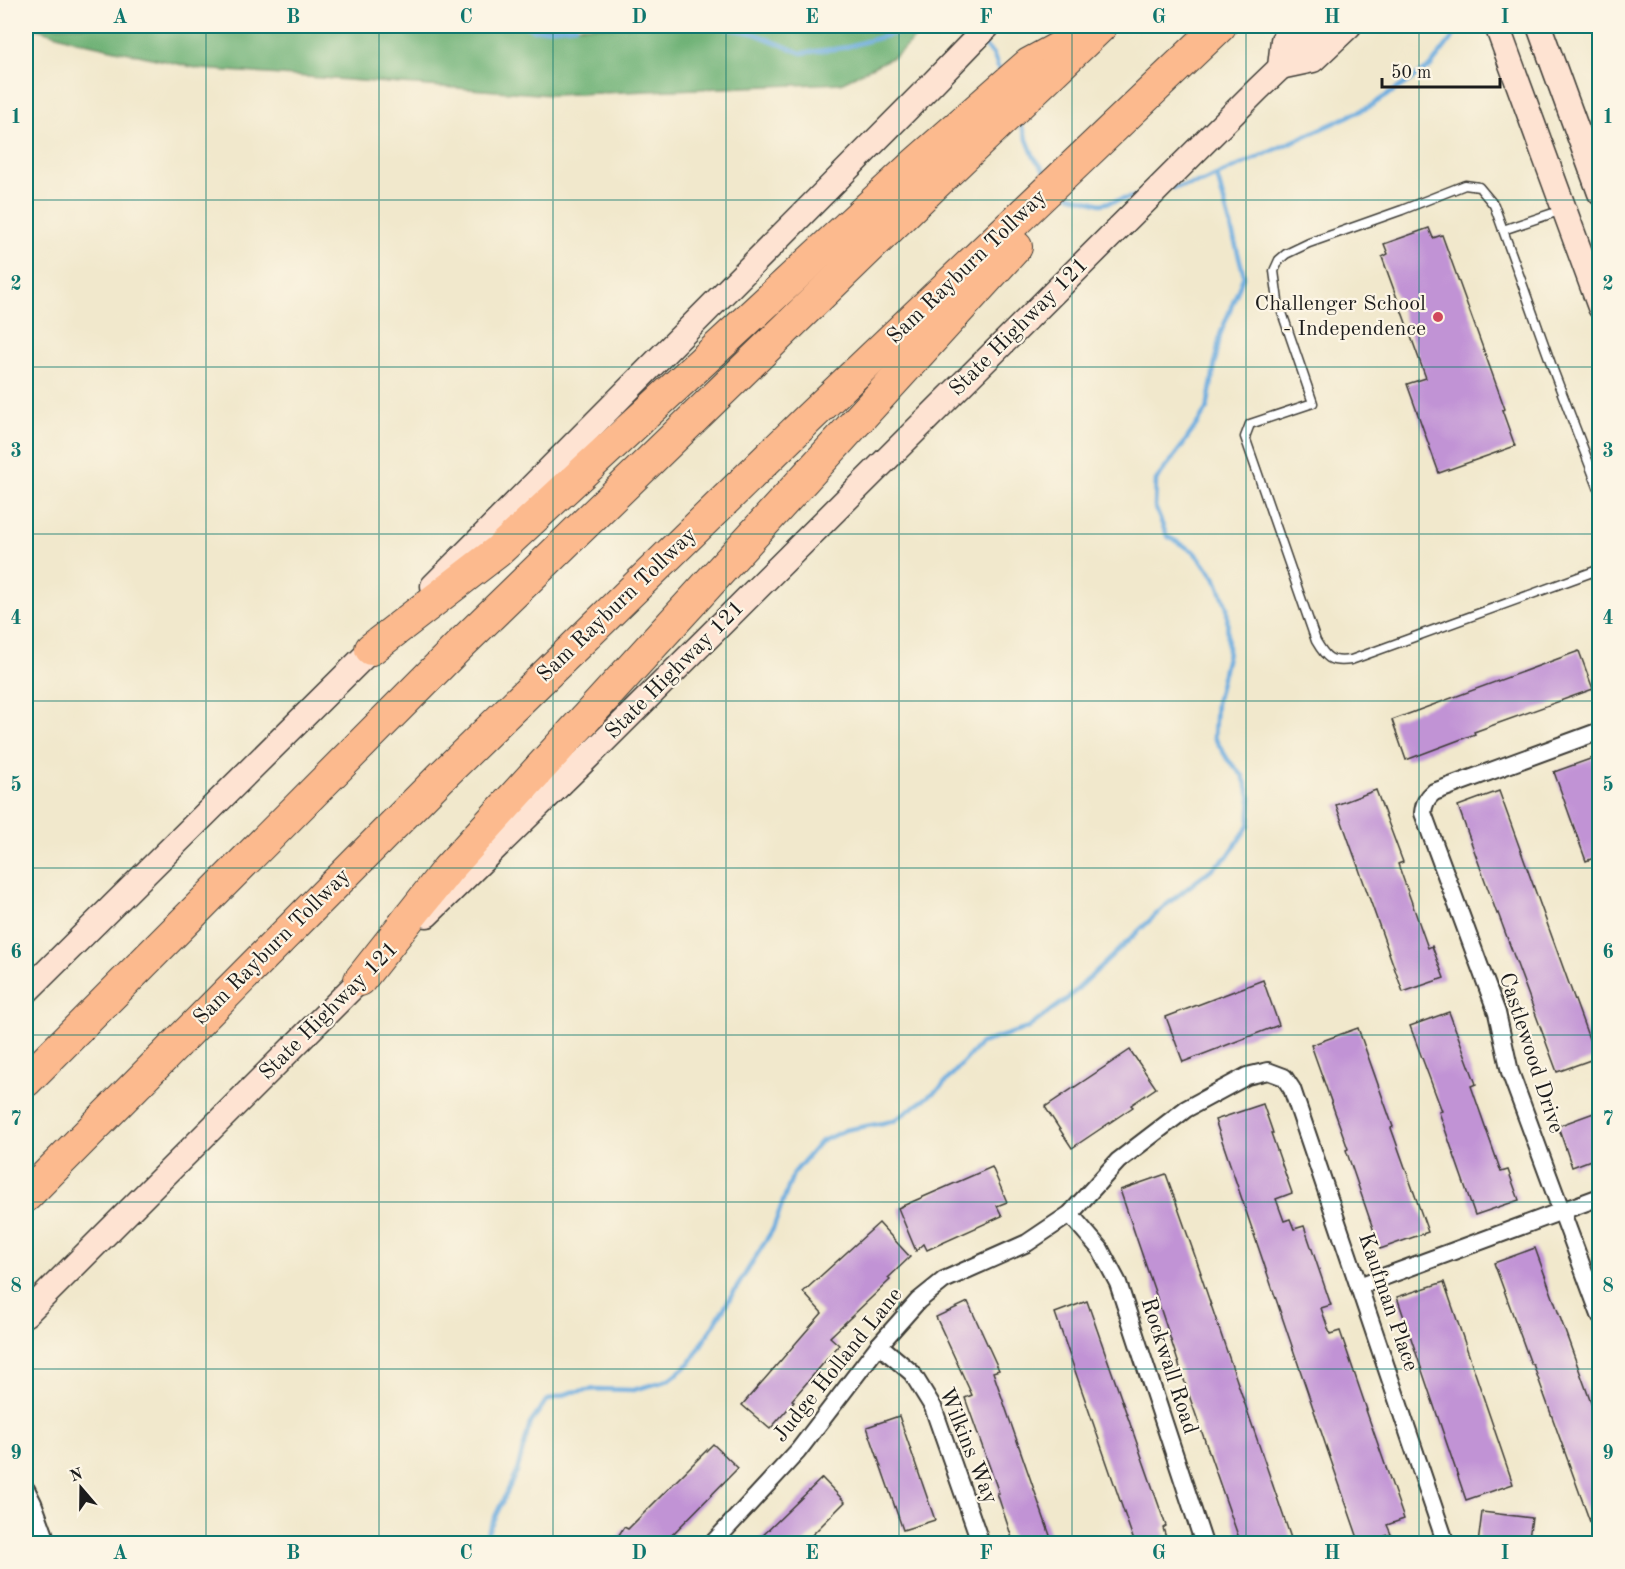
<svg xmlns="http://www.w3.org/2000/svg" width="1625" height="1569" viewBox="0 0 1625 1569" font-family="'Old Standard TT',serif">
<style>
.forest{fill:#6fb277;stroke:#46674a;stroke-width:1.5}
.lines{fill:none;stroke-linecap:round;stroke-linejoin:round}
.stream{stroke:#6aacdf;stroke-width:4.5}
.building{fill:#c193d5}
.service-casing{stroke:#3c3b36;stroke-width:11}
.minor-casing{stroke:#3c3b36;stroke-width:20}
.secondary-casing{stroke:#3c3b36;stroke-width:27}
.motorway-casing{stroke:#3c3b36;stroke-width:34}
.service{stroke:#fff;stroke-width:8}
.minor{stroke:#fff;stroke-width:16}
.secondary{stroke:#fee3d2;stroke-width:24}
.motorway{stroke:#fcba8e;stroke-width:32}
.grid{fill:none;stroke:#0f766e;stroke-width:1.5;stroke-opacity:0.55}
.poi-dot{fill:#d1495b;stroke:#fcf5e5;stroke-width:2}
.labels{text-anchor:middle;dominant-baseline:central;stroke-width:4.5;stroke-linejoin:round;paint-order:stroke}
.street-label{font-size:22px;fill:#1c1c1c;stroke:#fcf5e5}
.poi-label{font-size:22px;fill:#1c1c1c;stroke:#fcf5e5;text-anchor:end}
.neatline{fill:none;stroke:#0f766e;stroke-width:2}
.grid-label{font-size:20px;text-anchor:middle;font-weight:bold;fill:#0f766e}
</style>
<rect width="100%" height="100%" fill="#fcf5e5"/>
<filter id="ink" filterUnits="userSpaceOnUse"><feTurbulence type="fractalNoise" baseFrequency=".0167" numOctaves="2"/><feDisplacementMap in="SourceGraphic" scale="12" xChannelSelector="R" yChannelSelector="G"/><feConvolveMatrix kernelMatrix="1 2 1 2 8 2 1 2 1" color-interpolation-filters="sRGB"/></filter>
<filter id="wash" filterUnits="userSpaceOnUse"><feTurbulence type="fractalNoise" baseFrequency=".008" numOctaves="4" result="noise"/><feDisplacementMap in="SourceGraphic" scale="24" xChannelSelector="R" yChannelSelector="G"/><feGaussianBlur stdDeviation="1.35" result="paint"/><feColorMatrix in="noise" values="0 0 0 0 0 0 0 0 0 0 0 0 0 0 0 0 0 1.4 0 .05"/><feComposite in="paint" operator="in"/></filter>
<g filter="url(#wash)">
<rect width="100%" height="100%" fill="#f1e8cc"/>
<!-- forest -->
<polygon class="forest" points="28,26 927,26 897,55 841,83 552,95 201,69 80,42"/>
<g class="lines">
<!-- stream -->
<g class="stream">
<polyline points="525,26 533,30 576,26"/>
<polyline points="712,26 753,33 801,53 842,48 921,26"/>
<polyline points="961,26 966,27 971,31"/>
<polyline points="981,42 993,54 1001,75"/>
<polyline points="1019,119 1034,157 1048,175"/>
<polyline points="1173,188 1203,182 1369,107 1430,67 1461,26"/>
<polyline points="1062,193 1101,204 1138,196"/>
<polyline points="482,1544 517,1471 530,1424 546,1401 572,1392 596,1389 633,1390 669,1380 690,1363 773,1229 793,1174 820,1142 845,1130 894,1121 940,1088 981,1043 1028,1028 1068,998 1166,905 1228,856 1249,825 1251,798 1243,776 1228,760 1214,737 1216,703 1228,652 1227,607 1215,577 1193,551 1167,536 1155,507 1156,480 1182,446 1207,409 1220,335 1244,275 1217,176"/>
</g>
</g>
<g id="blocks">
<!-- building -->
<g class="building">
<polygon points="1429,228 1433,238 1442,235 1505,409 1502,410 1515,446 1439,473 1407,384 1426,378 1382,257 1388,254 1384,244"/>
<polygon points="1579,651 1593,689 1474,732 1475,734 1406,760 1392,720"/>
<polygon points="1593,758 1599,776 1599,856 1586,861 1554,772"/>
<polygon points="1376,790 1403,862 1398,864 1428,948 1432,946 1444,978 1403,992 1336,805"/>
<polygon points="1499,791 1596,1058 1557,1072 1498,913 1497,914 1458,806"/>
<polygon points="1263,980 1279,1025 1183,1062 1166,1017"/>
<polygon points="1449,1012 1476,1084 1471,1086 1501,1172 1508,1170 1519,1200 1475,1215 1439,1112 1442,1111 1410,1026"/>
<polygon points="1358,1028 1393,1127 1391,1128 1428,1232 1380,1249 1346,1150 1348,1149 1311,1045"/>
<polygon points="1130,1050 1156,1088 1131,1105 1133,1107 1072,1148 1045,1107"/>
<polygon points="1263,1104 1273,1133 1271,1133 1292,1193 1276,1199 1284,1221 1290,1219 1294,1229 1304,1226 1331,1305 1321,1308 1330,1334 1340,1331 1367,1410 1366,1410 1404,1519 1387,1525 1391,1534 1363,1544 1360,1544 1326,1446 1215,1120"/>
<polygon points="1599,1111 1599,1157 1572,1167 1558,1126"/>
<polygon points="992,1167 1007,1202 997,1206 1002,1216 927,1250 924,1244 916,1251 898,1208"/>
<polygon points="1166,1174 1201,1273 1200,1273 1293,1544 1241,1544 1191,1401 1156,1295 1120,1190"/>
<polygon points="879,1223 910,1257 888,1278 890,1280 830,1337 839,1345 792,1400 794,1402 770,1429 742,1405 822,1313 803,1292"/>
<polygon points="1535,1248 1599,1425 1599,1544 1598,1544 1533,1364 1531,1364 1494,1263"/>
<polygon points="1444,1282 1513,1484 1466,1500 1397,1297"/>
<polygon points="1087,1301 1166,1526 1163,1528 1168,1544 1135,1544 1055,1313"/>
<polygon points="968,1302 999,1370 993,1372 1053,1544 1014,1544 997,1493 999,1493 965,1398 972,1395 936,1317"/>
<polygon points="899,1416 935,1520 903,1530 867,1427"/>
<polygon points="713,1444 738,1468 663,1544 613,1544 624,1527 628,1529"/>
<polygon points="822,1478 845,1502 803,1544 754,1544"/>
<polygon points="1482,1512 1532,1518 1528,1544 1478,1544"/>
</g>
</g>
</g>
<g filter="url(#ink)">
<use href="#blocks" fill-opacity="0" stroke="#3c3b36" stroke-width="1.5"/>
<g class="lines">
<!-- service casing -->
<g class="service-casing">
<g id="service">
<polyline points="1562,210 1503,230 1555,375 1600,492"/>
<path d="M1503,230L1494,205L1479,187L1465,185L1402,210L1309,243L1286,254L1279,260L1274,271L1278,301L1313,403L1250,424L1245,437L1316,641C1326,658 1330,663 1351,660L1576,578L1595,571L1600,567"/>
</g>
</g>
<!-- minor casing -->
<g class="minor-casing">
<g id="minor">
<path d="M1600,731L1434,792C1427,798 1424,803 1423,813L1497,1013L1510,1072L1600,1315"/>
<polyline points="1070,1214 1100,1249 1118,1283 1204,1544"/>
<polyline points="1359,1286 1600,1197"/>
<polyline points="879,1345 912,1373 933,1407 981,1544"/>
<polyline points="26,1489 33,1503 48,1544"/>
<polyline points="712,1544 798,1451 879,1345 918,1301 944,1280 1027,1243 1070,1214 1118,1161 1186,1109 1247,1076 1268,1071 1284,1077 1292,1089 1446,1544"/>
</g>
</g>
<!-- secondary casing -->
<g class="secondary-casing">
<g id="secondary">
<polyline points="1497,26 1600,307"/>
<polyline points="1539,26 1600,193"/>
<polyline points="1280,67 1313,60 1349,26"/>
<polyline points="1280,67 1283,40 1295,26"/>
<polyline points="433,586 932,84 988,26"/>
<polyline points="427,915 582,763 1258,89 1324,26"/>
<polyline points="26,992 384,637"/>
<polyline points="26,1314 372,968"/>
</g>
</g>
<!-- motorway casing -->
<g class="motorway-casing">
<g id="motorway">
<polyline points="371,649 497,552 914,165 1029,64 1066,44"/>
<polyline points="360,980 447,870 1016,247"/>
<polyline points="26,1081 459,646 934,185 1101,26"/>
<polyline points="26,1196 440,778 808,419 1220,26"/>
</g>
</g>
<!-- service -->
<use href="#service" class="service"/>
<!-- minor -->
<use href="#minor" class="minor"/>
<!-- secondary -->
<use href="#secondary" class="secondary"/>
<!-- motorway -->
<use href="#motorway" class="motorway"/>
</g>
</g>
<!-- grid -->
<path class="grid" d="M206,26V1544M379,26V1544M553,26V1544M726,26V1544M899,26V1544M1072,26V1544M1246,26V1544M1419,26V1544M26,200H1600M26,367H1600M26,534H1600M26,701H1600M26,868H1600M26,1035H1600M26,1202H1600M26,1369H1600"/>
<!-- markers -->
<circle class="poi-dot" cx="1438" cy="317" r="6"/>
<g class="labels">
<!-- street labels -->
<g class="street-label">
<text transform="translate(967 267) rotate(-44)">Sam Rayburn Tollway</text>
<text transform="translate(1019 327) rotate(-45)">State Highway 121</text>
<text transform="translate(617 605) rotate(-44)">Sam Rayburn Tollway</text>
<text transform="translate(675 670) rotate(-45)">State Highway 121</text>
<text transform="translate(272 947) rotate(-45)">Sam Rayburn Tollway</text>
<text transform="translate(329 1011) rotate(-45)">State Highway 121</text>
<text transform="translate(1531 1053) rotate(72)">Castlewood Drive</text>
<text transform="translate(1388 1302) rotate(71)">Kaufman Place</text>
<text transform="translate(838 1365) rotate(-51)">Judge Holland Lane</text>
<text transform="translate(1169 1366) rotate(72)">Rockwall Road</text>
<text transform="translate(968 1446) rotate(68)">Wilkins Way</text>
</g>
<!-- poi labels -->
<g class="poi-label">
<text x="1426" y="304">Challenger School<tspan x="1426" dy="25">- Independence</tspan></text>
</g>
</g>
<!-- margin -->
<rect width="1625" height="1569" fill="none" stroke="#fcf5e5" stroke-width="66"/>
<!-- north arrow -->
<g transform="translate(81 1488) rotate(340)" stroke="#fcf5e5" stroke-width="4.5" paint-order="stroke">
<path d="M0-4.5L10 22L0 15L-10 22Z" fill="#1c1c1c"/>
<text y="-9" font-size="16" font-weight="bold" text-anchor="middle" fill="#1c1c1c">N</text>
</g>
<!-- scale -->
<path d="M1382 78v9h118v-9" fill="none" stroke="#1c1c1c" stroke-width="3"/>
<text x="1391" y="78" font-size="18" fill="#1c1c1c" stroke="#fcf5e5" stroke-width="4.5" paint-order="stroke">50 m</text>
<rect x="33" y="33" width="1559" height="1503" class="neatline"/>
<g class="grid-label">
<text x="120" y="23">A</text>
<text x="293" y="23">B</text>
<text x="466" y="23">C</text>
<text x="639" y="23">D</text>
<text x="812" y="23">E</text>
<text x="986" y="23">F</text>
<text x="1159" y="23">G</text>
<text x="1332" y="23">H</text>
<text x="1505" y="23">I</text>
<text x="16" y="123">1</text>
<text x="1608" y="123">1</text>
<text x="16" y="290">2</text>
<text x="1608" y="290">2</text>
<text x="16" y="457">3</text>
<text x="1608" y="457">3</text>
<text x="16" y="624">4</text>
<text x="1608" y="624">4</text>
<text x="16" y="791">5</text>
<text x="1608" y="791">5</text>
<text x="16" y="958">6</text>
<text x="1608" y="958">6</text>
<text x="16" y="1125">7</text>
<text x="1608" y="1125">7</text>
<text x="16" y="1292">8</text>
<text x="1608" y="1292">8</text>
<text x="16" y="1459">9</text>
<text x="1608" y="1459">9</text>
<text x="120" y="1559">A</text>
<text x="293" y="1559">B</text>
<text x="466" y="1559">C</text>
<text x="639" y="1559">D</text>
<text x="812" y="1559">E</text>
<text x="986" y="1559">F</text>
<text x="1159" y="1559">G</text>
<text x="1332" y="1559">H</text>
<text x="1505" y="1559">I</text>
</g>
</svg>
